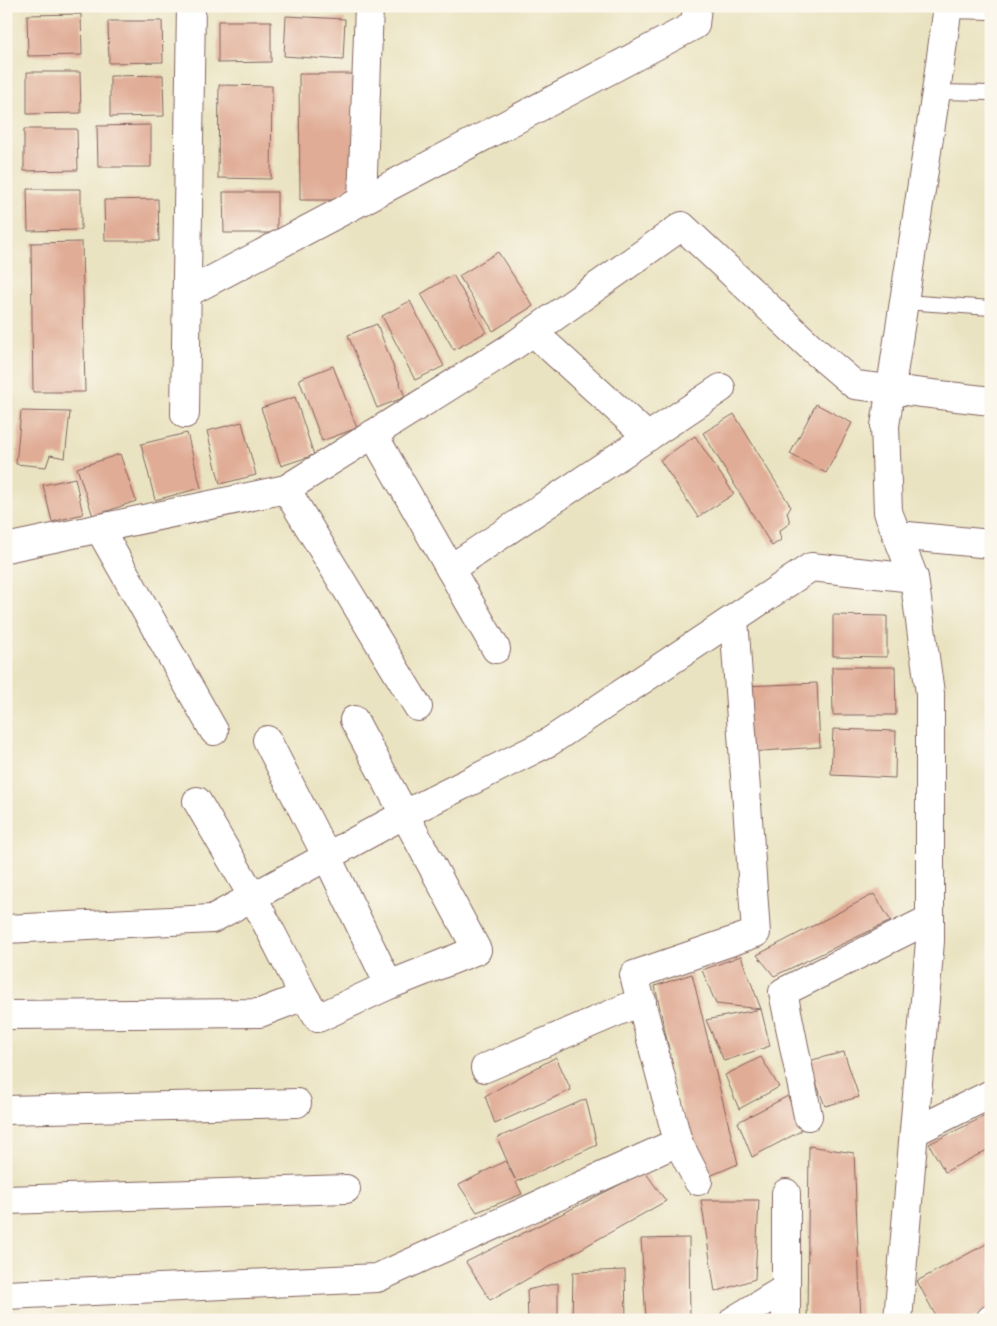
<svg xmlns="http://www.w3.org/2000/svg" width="997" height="1326" viewBox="0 0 997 1326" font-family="Kalam,sans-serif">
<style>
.building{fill:#e0ac95}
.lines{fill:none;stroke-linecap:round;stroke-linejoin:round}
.service-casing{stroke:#826460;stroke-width:16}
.minor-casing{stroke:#826460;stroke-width:30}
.tertiary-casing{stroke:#826460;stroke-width:30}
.service{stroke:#fff;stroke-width:14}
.minor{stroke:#fff;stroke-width:28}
.tertiary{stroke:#fff;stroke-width:28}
</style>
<rect width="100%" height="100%" fill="#fbf7ec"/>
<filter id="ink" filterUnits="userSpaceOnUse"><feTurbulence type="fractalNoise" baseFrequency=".02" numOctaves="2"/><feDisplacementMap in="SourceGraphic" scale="10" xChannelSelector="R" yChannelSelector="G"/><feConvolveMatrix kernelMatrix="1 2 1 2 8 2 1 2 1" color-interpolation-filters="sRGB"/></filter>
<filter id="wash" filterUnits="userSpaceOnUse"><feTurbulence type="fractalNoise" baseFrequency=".0096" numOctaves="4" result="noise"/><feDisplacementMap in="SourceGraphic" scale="20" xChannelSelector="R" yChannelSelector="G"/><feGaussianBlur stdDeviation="1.12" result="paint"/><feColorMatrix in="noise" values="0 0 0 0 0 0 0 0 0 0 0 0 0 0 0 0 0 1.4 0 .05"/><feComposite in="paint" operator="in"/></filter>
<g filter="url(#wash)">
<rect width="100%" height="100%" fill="#eae3c1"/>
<g id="blocks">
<!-- building -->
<g class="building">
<polygon points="81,14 82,55 28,56 27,15"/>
<polygon points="286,16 345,19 343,60 284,56"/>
<polygon points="108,21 162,21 163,62 109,63"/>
<polygon points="218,21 271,21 271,62 218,63"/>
<polygon points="27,72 80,72 81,113 27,114"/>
<polygon points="299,74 353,74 354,200 300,200"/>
<polygon points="163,75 164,116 110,117 110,76"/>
<polygon points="219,85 272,86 271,179 218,178"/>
<polygon points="151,125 151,167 98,167 97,126"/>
<polygon points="24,129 77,129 78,170 24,171"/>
<polygon points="27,189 81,189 81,230 28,231"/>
<polygon points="223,192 277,192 277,233 224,233"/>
<polygon points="158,199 159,241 105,241 104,200"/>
<polygon points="82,242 85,392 33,392 31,243"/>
<polygon points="498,252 533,306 493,331 459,276"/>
<polygon points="453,275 486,332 454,350 421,294"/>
<polygon points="410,301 444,366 415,380 382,316"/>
<polygon points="377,324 405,397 377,408 348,335"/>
<polygon points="333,366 357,428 322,441 299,379"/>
<polygon points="295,397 314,455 281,466 261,408"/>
<polygon points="816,404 852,423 826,473 790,454"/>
<polygon points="21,411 70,412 65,458 50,455 46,467 16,464"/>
<polygon points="734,414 791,507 787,512 790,523 779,531 781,540 772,546 703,433"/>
<polygon points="242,422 256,475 220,484 207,431"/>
<polygon points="187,433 201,488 155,500 141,444"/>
<polygon points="695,436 734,494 698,517 660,460"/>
<polygon points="120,454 136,501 93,516 77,468"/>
<polygon points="75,478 83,514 52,522 43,485"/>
<polygon points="833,615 887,616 887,657 833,656"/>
<polygon points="832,667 895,667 896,715 833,715"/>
<polygon points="817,683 820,747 749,752 744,686"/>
<polygon points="833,729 896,731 895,778 831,775"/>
<polygon points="874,894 891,921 774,976 757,955"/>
<polygon points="741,956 761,1009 716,1004 702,970"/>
<polygon points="692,974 738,1164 698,1181 655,986"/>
<polygon points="761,1009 770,1046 724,1061 706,1020"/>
<polygon points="844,1052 859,1097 825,1106 808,1061"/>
<polygon points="556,1057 571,1090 495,1124 485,1096"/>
<polygon points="761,1057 779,1087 739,1109 725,1075"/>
<polygon points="788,1096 801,1131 752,1157 738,1122"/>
<polygon points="586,1099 597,1145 516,1182 522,1194 477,1212 459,1185 505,1161 515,1179 497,1138"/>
<polygon points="991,1113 991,1148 945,1172 929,1144"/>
<polygon points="809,1146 854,1153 861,1320 807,1320"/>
<polygon points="645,1172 666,1201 490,1300 466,1262"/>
<polygon points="701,1200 759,1200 755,1279 715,1292"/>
<polygon points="689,1238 690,1317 681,1320 646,1320 641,1239"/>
<polygon points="990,1242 991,1308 969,1320 938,1320 917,1281"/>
<polygon points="625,1270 626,1320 572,1320 573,1272"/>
<polygon points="558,1283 558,1320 528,1320 527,1290"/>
</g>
</g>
</g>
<g filter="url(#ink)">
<use href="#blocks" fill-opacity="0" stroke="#826460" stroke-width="1"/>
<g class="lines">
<!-- service casing -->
<g class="service-casing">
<g id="service">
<polyline points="947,11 991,12"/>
<polyline points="936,92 991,93"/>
<polyline points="904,302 991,308"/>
</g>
</g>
<!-- minor casing -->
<g class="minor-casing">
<g id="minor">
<polyline points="362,201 369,6"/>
<polyline points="187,293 695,25 697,6"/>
<polyline points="533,332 648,437"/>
<polyline points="185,414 191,6"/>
<polyline points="373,434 496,649"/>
<polyline points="286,489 418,707"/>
<polyline points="99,528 214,731"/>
<polyline points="897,535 991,544"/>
<polyline points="6,548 286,489 513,346 682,226 814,350 855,385 991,401"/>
<polyline points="450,569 721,388"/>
<polyline points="267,740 327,857 389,985"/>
<polyline points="197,801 253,897 304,996 318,1018 389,985 477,950 354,720"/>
<polyline points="6,929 212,919 405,814 549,742 811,567 914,578"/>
<polyline points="6,1015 260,1013 304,996"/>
<polyline points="485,1068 642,1001"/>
<polyline points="6,1110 297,1103"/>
<polyline points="808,1116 783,992 930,919"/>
<polyline points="914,1132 991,1094"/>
<polyline points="698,1181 678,1142 634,975 756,933 734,619"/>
<polyline points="6,1200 346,1189"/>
<polyline points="6,1295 377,1278 678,1142"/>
<polyline points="734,1320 785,1289"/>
<polyline points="786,1320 786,1193"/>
<polyline points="990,1320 991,1319"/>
</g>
</g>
<!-- tertiary casing -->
<g class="tertiary-casing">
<polyline id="tertiary" points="898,1320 930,941 930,693 914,578 888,512 885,426 936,92 948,6"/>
</g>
<!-- service -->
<use href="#service" class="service"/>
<!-- minor -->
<use href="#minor" class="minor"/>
<!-- tertiary -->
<use href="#tertiary" class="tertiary"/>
</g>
</g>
<!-- margin -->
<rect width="997" height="1326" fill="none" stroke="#fbf7ec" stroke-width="25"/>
</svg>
